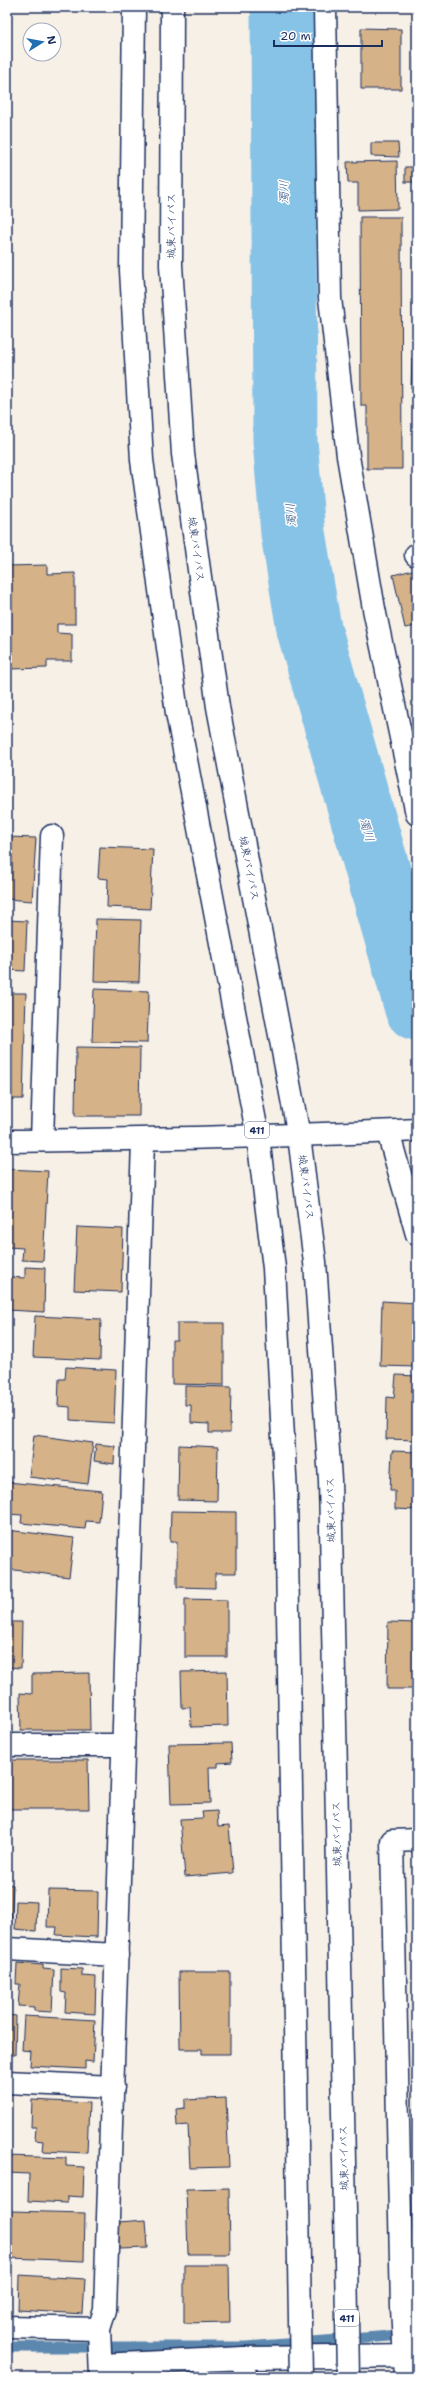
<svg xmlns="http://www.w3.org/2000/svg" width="424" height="2384" viewBox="0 0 424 2384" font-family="'Shantell Sans','Klee One',sans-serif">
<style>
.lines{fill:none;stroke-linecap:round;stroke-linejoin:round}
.stream{stroke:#5c88b0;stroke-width:11}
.river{stroke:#87c3e7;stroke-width:65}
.building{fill:#d6b288;stroke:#1b2f5e}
.minor-casing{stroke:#1b2f5e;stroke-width:25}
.highway-casing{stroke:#1b2f5e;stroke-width:25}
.minor{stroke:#fff;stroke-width:22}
.highway{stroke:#fff;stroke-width:22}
.highway-bridge-casing{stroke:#1b2f5e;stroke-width:25;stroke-linecap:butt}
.highway-bridge{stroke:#fff;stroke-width:22}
.labels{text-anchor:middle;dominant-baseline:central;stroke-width:3;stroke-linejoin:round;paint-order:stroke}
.shield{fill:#fff;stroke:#5f6d8e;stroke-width:1}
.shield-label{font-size:10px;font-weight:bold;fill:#1b2f5e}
.street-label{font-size:11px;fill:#1b2f5e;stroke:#fff}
.water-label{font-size:12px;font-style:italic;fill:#3b5b87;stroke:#fff}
</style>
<rect width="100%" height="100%" fill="#f7f0e7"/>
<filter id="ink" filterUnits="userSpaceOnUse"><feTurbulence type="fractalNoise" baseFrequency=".025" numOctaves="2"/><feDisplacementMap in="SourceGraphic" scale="8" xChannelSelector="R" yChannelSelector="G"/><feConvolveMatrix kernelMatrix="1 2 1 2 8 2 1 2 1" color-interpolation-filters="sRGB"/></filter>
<g filter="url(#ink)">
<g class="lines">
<!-- stream -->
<polyline class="stream" points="7,2347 246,2347 417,2334"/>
<!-- river -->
<polyline class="river" points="283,7 285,441 293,533 309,629 417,1008"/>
</g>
<!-- building -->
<g class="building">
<polygon points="361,28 401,29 401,89 361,89"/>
<polygon points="415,57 417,57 417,101 414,101"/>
<polygon points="414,106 417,106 417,139 413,139"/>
<polygon points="371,143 398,143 399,157 371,156"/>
<polygon points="397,161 398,209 358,210 358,183 348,183 347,162"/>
<rect x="405" y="167" width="12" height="15"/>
<polygon points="360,217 401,217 402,469 367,469 367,406 361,406"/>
<polygon points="412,359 417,359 417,388 411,388"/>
<polygon points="415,394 417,394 417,420 414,420"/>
<polygon points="47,565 47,574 75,573 75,624 57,624 57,633 72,634 72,661 47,661 47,668 9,669 7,566"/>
<polygon points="417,569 417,626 405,628 393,575"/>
<polygon points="7,837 36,838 32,901 7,899"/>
<polygon points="100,847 153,849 150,909 107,907 108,879 98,878"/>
<polygon points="96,919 141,920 139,982 94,981"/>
<polygon points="7,920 27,921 25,971 7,970"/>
<polygon points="94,989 149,991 147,1043 92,1042"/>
<polygon points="7,993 26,993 23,1099 7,1099"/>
<polygon points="76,1047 140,1048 139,1116 75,1116"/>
<polygon points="7,1169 48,1171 43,1261 22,1260 23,1248 7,1247 9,1189 7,1189"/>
<polygon points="77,1227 123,1229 121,1292 74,1290"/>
<polygon points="25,1267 45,1268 44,1312 7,1310 7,1277 25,1278"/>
<polygon points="382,1301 417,1303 417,1367 380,1366"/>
<polygon points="35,1316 101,1319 100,1360 33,1357"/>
<polygon points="177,1323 224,1323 224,1385 172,1384 172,1340 177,1340"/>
<polygon points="66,1367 116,1370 114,1423 70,1420 70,1407 58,1406 59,1379 65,1379"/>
<polygon points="396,1375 417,1376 417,1440 386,1439 387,1397 394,1398"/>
<polygon points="185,1386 231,1387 230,1433 209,1433 209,1424 191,1423 191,1405 185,1405"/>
<polygon points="34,1435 93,1443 88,1484 29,1477"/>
<polygon points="96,1444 115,1446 114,1464 94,1461"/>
<polygon points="179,1445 218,1447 217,1501 178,1500"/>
<polygon points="392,1451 417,1452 417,1510 395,1509 395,1490 390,1490"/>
<polygon points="7,1482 102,1491 99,1522 86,1521 85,1529 21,1523 22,1515 7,1514"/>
<polygon points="171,1511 236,1512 236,1573 215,1573 215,1588 177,1587 177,1542 170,1542"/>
<polygon points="7,1530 74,1538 69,1577 7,1569"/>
<polygon points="185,1599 227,1600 227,1657 185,1657"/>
<polygon points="7,1622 22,1622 21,1668 7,1667"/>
<polygon points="388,1622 416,1623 417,1689 387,1689"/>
<polygon points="227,1671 228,1726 191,1727 190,1707 182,1708 181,1672"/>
<polygon points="89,1673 90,1730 21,1730 20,1693 32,1694 32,1674"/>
<polygon points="231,1743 232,1762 218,1763 218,1767 209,1767 210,1803 171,1804 169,1744"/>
<polygon points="7,1760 88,1760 89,1809 7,1809"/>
<polygon points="217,1811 218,1827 229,1826 233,1873 185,1877 180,1819 203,1818 202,1812"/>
<polygon points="7,1884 13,1885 11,1928 7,1928"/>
<polygon points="48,1890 98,1891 97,1937 56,1935 57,1927 47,1927"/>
<polygon points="16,1901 37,1902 36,1931 15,1929"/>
<polygon points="17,1963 43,1965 43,1969 54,1970 52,2012 34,2011 34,2007 18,2006 20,1984 16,1984"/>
<polygon points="61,1968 82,1969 82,1976 96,1977 95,2014 65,2012 66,1993 61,1992"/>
<polygon points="7,1969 11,1969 10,2013 7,2013"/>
<polygon points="179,1972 230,1972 230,2054 202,2054 202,2049 180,2049"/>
<polygon points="7,2015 16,2016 15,2055 10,2055 10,2068 7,2068"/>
<polygon points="24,2016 95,2020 93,2062 85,2061 85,2069 30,2066 31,2051 22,2050"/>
<polygon points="226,2098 229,2167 190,2168 188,2125 177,2126 176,2109 185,2108 185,2100"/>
<polygon points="32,2100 89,2103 87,2153 42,2151 43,2141 35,2140 36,2127 31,2127"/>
<polygon points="7,2156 66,2158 66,2166 84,2167 83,2197 67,2196 67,2203 28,2201 29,2174 7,2173"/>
<polygon points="229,2188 230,2254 188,2254 186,2189"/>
<polygon points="11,2211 85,2213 84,2261 10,2258"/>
<polygon points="146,2220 148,2248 119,2249 118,2222"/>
<polygon points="184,2265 229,2265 230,2322 184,2323"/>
<polygon points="19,2275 85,2279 83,2314 18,2310"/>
</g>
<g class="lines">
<!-- minor casing -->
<g class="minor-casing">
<g id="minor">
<polyline points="325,7 330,298 348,456 374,609 417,814"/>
<polyline points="416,555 417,555"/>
<polyline points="388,1132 417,1234"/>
<polyline points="42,1140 52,836"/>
<path d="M7,1141C144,1139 280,1137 417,1130"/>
<polyline points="7,1745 123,1745"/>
<polyline points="7,1949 117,1955"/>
<polyline points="7,2082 113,2087"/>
<polyline points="7,2327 99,2329"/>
<polyline points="244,2358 417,2356"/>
<polyline points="101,2365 244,2358 245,2377"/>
<polyline points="101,2377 99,2329 105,2310 143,1141"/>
<polyline points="406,2377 402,2308 392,1841 417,1840"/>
</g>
</g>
<!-- highway casing -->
<g class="highway-casing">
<g id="highway">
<polyline points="134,7 131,270 142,460 177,713 258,1137 274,1268 286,1494 299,2262"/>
<polyline points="172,7 171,265 183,454 218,707 299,1136 315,1262 330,1480 346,2259"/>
</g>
</g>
<!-- minor -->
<use href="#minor" class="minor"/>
<!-- highway -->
<use href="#highway" class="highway"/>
<!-- highway-bridge casing -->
<g class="highway-bridge-casing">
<g id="highway-bridge">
<polyline points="346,2259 348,2377"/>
<polyline points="299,2262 301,2377"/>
</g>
</g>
<!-- highway-bridge -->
<use href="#highway-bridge" class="highway-bridge"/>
</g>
</g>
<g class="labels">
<!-- shield labels -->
<g class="shield">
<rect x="245" y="1122" width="24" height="16" rx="3"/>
<rect x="335" y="2310" width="24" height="16" rx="3"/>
</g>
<g class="shield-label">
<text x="257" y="1130">411</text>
<text x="347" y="2318">411</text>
</g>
<!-- street labels -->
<g class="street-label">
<text transform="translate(171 226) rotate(-90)">城東バイパス</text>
<text transform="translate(196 549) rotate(82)">城東バイパス</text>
<text transform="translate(249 868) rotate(79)">城東バイパス</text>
<text transform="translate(306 1187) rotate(83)">城東バイパス</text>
<text transform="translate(331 1510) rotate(-91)">城東バイパス</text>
<text transform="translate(337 1834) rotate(-91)">城東バイパス</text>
<text transform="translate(344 2158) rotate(-91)">城東バイパス</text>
</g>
<!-- water labels -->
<g class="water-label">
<text transform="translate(284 192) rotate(-90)">濁川</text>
<text transform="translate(291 515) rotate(-95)">濁川</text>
<text transform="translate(367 830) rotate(74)">濁川</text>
</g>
</g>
<!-- margin -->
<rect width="424" height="2384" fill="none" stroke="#fff" stroke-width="24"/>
<rect x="12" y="12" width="400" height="2360" fill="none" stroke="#1b2f5e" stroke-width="1.5" filter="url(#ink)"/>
<!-- north arrow -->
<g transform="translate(42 42) rotate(79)"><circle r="19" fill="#ffffff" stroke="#a4acbf"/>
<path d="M0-3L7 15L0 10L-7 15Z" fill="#1f6fb2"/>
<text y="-6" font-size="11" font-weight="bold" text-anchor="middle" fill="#1b2f5e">N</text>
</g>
<!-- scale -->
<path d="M274 40v6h108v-6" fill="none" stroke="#1b2f5e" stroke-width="2"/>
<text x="280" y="40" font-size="12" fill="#1b2f5e" stroke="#ffffff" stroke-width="3" paint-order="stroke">20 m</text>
</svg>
